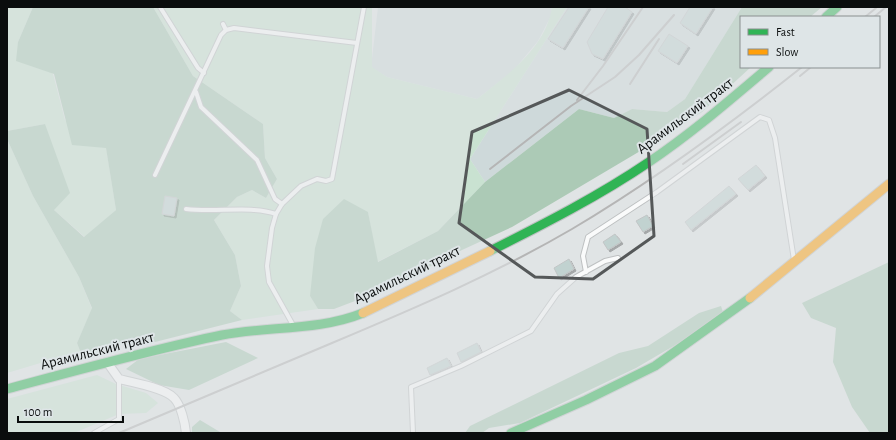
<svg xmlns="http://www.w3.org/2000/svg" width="896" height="440" viewBox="0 0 896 440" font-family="'Alegreya Sans',sans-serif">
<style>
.built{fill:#ced9da}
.green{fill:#c9e2d1}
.forest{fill:#accab6}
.building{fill:#c1d2d0;stroke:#c2c5c6;filter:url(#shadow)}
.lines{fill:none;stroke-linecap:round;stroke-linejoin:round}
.lane-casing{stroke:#bec1c2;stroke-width:6}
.street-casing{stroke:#bec1c2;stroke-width:10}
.fast-casing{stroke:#bec1c2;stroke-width:11}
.slow-casing{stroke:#bec1c2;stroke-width:11}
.lane{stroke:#fafbfb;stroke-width:4}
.street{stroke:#fafbfb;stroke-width:8}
.fast{stroke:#30b455;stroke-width:9}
.slow{stroke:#ff9f0a;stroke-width:9}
.rail{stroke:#b5b5b5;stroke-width:2}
.marked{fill:none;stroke:#555859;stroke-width:3;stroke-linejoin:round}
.labels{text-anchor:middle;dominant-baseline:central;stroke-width:4;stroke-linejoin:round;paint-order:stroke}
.street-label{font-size:15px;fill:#0a0d0d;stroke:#dee5e7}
</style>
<defs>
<filter id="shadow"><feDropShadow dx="2" dy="2" stdDeviation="0" flood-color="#0004"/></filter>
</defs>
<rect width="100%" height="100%" fill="#e0e4e5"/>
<!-- built -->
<g class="built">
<polygon points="378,7 552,7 551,16 538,41 513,71 477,99 387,77 371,67"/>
<polygon points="567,7 742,7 685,99 667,112 632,109 614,118 579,109 485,182 470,159"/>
</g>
<!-- green -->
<g class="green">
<polygon points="7,7 33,7 18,42 53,74 65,120 106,147 116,210 85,237 54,210 45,124 7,131"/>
<path d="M153,7H372V67L387,77L477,99C507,75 546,48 552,7H567L470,159L485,182L438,231L377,262L368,212L310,296L318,309L242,320L230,311L241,286L235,255L214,220L237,197L252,190L266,198L277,179L265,158L263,124L193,76Z"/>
<polygon points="7,139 33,196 79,277 92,309 77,343 82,356 67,355 7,373"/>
<polygon points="97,375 116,384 146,393 158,403 146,413 119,414 74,433 7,433 7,399"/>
</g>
<!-- forest -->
<g class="forest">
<polygon points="33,7 153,7 193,76 263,124 265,158 277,179 266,198 252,190 237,197 214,220 235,255 241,286 230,311 242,320 155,342 129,339 115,348 82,356 77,343 92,308 79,277 33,196 7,139 7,131 45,124 70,193 54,210 84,237 116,210 106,148 72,145 54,74 16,61 18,42"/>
<polygon points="742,7 822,7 810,17 741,17 741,67 751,67 702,112 647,147 512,227 462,250 389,288 334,309 318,309 310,296 315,248 323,219 344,199 368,212 378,262 438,231 485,182 579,109 614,118 632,109 667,112 685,99"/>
<polygon points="889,262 889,433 870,433 852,407 833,362 836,328 811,318 802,303"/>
<polygon points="721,306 723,312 701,330 636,368 520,423 489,428 482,433 465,433 470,426 619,353 648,346 699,313"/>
<polygon points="226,342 258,358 189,390 159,385 126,369 139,359"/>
<polygon points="200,420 220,432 222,433 192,433 192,427"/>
</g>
<!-- building -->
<g class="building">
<polygon points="569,7 589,7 563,48 548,39"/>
<polygon points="608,7 625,7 632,12 603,59 592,54 587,42"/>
<polygon points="690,7 713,7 696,34 680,23"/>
<polygon points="669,34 688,46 677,63 658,51"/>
<polygon points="756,165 765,176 748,190 738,179"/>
<polygon points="729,186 736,194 691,230 685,222"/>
<polygon points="165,196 177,198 174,216 162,214"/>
<polygon points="647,215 653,226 643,232 636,221"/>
<polygon points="615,234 621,242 608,250 603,242"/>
<polygon points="569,259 574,269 559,278 554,268"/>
<polygon points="477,343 481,352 461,362 457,353"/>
<polygon points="447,358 451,366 430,375 427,368"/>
</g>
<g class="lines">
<!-- lane casing -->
<g class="lane-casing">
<g id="lane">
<polyline points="160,7 198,68 204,73"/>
<polyline points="223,24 226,30"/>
<polyline points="196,92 201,107 257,160 275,199 282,204"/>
<polyline points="155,175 221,35 226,30 234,28 357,43"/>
<path d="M186,209C215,213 250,205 276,214"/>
<polyline points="586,272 583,256 588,237 657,192 760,117 769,120 775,138 794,260"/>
<polyline points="293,325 269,282 267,266 272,228 276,214 282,204 301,186 317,179 326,181 332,179 364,7"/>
<polyline points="94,433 119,419 119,379"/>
<polyline points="413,433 411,387 461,366 531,331 557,294 576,277 605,261 618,258"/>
</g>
</g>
<!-- street casing -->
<g class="street-casing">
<path id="street" d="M107,362L119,379C132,382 165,388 174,398C181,405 185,423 186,433"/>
</g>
<!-- fast casing -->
<g class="fast-casing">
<g id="fast">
<polyline points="826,17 837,7"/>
<path d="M490,251C544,224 599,196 649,162C692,133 730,100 769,67"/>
<path d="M7,389C78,370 150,350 222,335C268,326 319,331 363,313"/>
<polyline points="511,433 586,400 655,366 750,298"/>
</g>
</g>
<!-- slow casing -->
<g class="slow-casing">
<g id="slow">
<polyline points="750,298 889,184"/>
<polyline points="363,313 490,251"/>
</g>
</g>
<!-- lane -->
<use href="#lane" class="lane"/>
<!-- street -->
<use href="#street" class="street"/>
<!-- fast -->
<use href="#fast" class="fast"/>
<!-- slow -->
<use href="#slow" class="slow"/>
<!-- rail -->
<g class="rail">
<polyline points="865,17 876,8"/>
<polyline points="874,17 886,7"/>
<polyline points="800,76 811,67"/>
<polyline points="630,84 659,39"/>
<polyline points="577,100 603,66 643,7"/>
<polyline points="683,164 741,122"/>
<polyline points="490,169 571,106 615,77 639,55 674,15"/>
<path d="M119,433C190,403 261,373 332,343C413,309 495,274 572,229C653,181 729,125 802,67"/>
</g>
</g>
<!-- marked area -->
<path d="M0 0H896V440H0ZM569,90L647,129L654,236L593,279L535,277L459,223L472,132Z" fill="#e0e4e5" fill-opacity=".55" fill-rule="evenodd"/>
<path class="marked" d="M569,90L647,129L654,236L593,279L535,277L459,223L472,132Z"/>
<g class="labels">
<!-- street labels -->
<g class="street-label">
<text transform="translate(685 116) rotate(-37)">Арамильский тракт</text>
<text transform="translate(407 275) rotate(-26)">Арамильский тракт</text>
<text transform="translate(97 351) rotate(-14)">Арамильский тракт</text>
</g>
</g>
<!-- border -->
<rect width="896" height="440" fill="none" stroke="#0a0d0d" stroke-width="16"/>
<!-- legend -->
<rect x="740" y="16" width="140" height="52" fill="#dee5e7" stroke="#898f90"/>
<rect x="748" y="29" width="20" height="6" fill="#30b455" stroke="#898f90"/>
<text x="776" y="36" font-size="12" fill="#0a0d0d">Fast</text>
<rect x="748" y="49" width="20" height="6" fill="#ff9f0a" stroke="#898f90"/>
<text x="776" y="56" font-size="12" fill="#0a0d0d">Slow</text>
<!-- scale -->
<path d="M18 416v6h105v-6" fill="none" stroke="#0a0d0d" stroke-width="2"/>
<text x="24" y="416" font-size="12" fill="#0a0d0d" stroke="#dee5e7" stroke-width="3" paint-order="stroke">100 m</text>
</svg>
